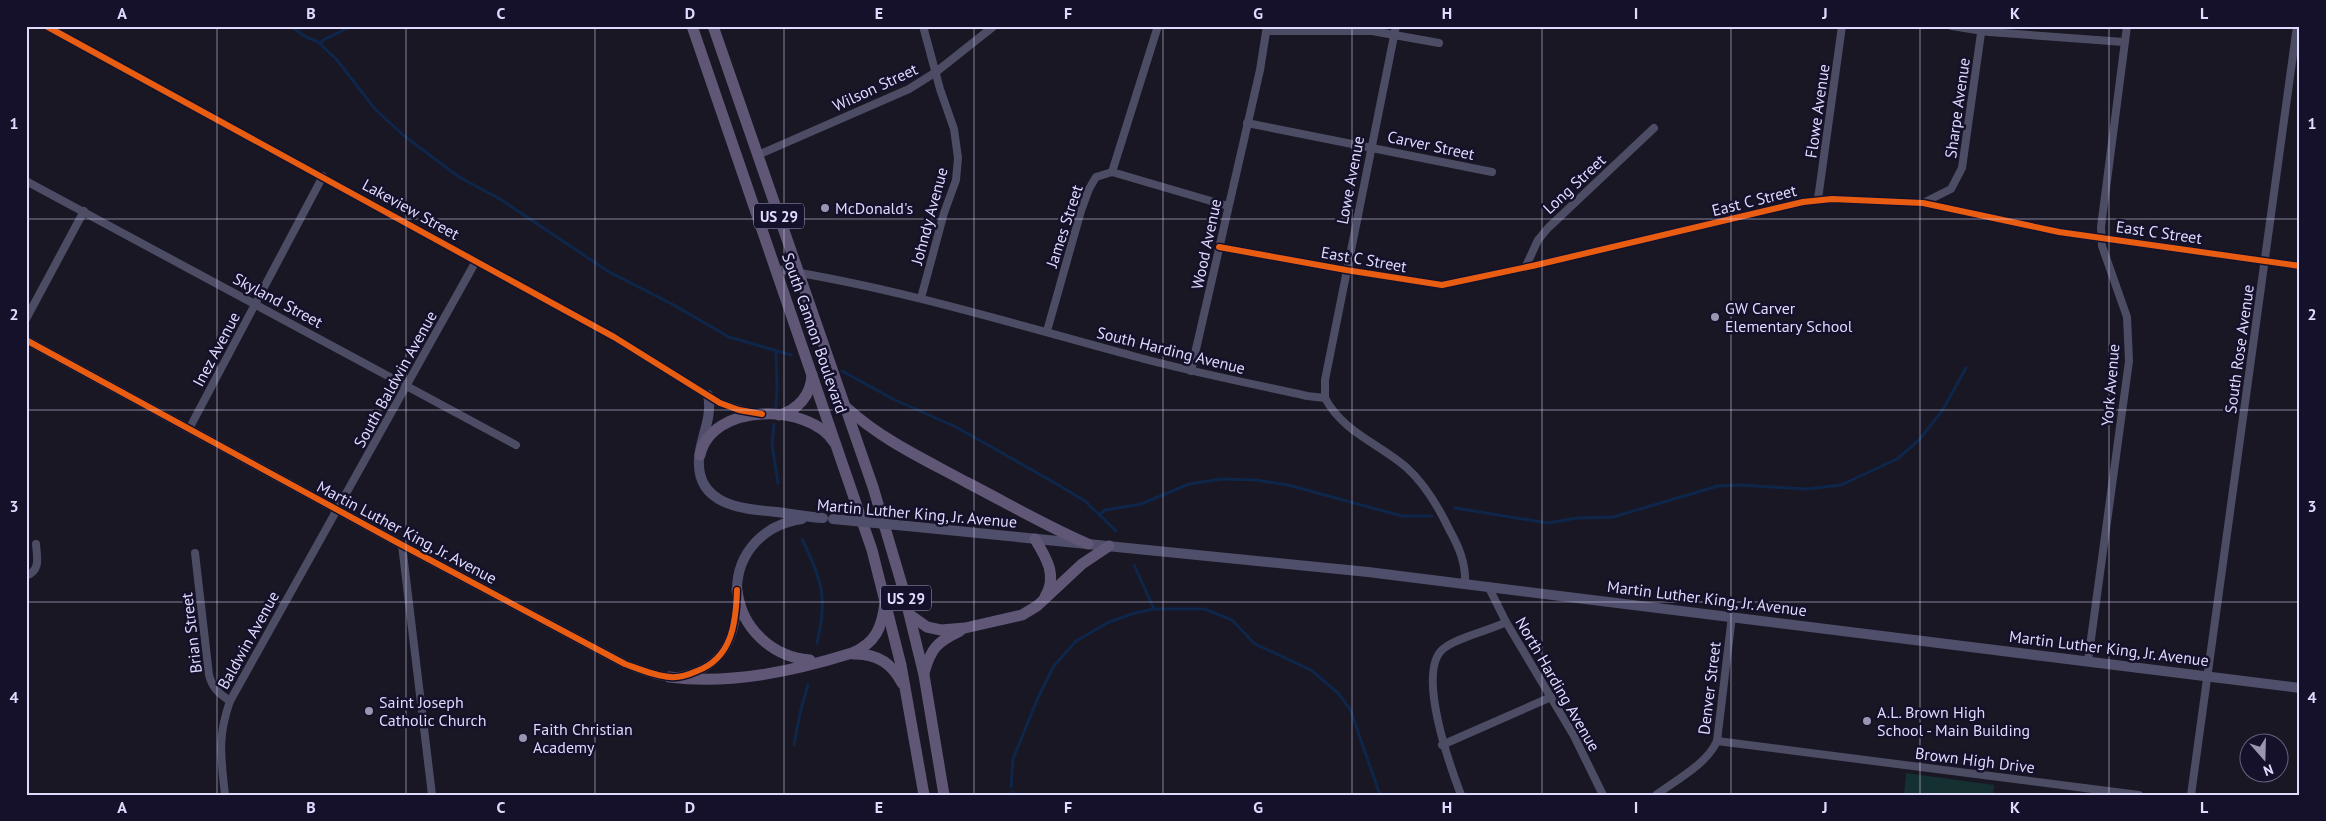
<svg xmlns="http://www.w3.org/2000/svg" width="2326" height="821" viewBox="0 0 2326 821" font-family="'PT Sans',sans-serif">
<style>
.green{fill:#153030}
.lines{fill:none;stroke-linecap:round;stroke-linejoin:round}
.stream{stroke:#0e2649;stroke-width:3}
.minor{stroke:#4c4c65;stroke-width:8}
.tertiary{stroke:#4c4c65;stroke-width:9}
.secondary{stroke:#504f6b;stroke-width:10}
.primary{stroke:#605676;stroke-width:11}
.secondary-bridge{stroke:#504f6b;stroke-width:10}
.cycleway-casing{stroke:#15112a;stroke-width:9}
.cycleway{stroke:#e95d12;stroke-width:6}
.grid{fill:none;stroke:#dedbff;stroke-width:1;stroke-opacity:0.55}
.poi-dot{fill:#9996b2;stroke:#15112a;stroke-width:2}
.labels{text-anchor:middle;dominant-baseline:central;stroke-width:5;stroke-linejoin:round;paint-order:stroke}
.shield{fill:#15112a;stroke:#a29ebf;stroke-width:1}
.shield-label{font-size:15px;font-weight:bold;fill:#dedbff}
.street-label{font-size:16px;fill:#dedbff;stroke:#15112a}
.poi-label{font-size:16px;fill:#dedbff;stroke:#15112a;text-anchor:start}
.neatline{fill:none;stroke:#dedbff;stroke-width:2}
.grid-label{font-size:16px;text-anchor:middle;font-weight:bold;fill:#dedbff}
</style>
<rect width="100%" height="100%" fill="#191724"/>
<!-- green -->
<polygon class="green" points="1906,773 1994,785 1993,795 1904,795"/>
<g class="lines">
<!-- stream -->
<g class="stream">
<polyline points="291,26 304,36 318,42 337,60 375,109 403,135 459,177 500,199 609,272 672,304 729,337 791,355"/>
<polyline points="320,44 323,40 352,26"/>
<polyline points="842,371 893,399 956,427 1055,483 1085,501 1116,531"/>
<polyline points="776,407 777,388 776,351"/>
<polyline points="774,424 772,445 778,483"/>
<polyline points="1455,508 1548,523 1577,518 1613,517 1718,486 1740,485 1807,489 1841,485 1897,459 1919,440 1942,411 1966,368"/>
<polyline points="1099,515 1105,510 1141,504 1189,484 1222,479 1256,480 1288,485 1402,516 1432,516"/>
<path d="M802,539C822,580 828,598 817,643"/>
<polyline points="1134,565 1154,609"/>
<polyline points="794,745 800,713 808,685"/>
<polyline points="1011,787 1013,759 1037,700 1053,667 1076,641 1109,622 1135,613 1154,609 1205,609 1232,620 1255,644 1311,670 1338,693 1350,709 1380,795"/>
<polyline points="1013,792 1014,795"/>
</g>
<!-- minor -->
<g class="minor">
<polyline points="46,26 614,337 720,403 752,413"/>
<polyline points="1952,26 1989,32 2124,42"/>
<polyline points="1267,31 1372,31 1439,43"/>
<polyline points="1247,123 1492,172"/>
<polyline points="758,155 909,89 936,72 994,26"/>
<polyline points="1112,172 1158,26"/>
<polyline points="26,181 516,445"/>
<polyline points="1818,199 1842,26"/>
<polyline points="1923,203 1951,189 1962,168 1982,26"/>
<polyline points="1219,247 1346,270 1442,285 1532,266 1803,202 1832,199 1923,203 2059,232 2300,266"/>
<polyline points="1525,268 1538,240 1548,228 1654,128"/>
<path d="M776,269C898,288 1014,324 1133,356C1191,372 1249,383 1307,396L1325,398C1343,432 1378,443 1406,467C1425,484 1438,506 1449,529C1459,547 1466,563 1465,584"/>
<polyline points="921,298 944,213 956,180 958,158 954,129 940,89 923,26"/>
<polyline points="26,319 84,211"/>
<polyline points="1047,331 1081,211 1089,189 1096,177 1112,172 1228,206"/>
<polyline points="1191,371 1260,70 1267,26"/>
<polyline points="1325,398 1325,380 1396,26"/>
<polyline points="189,429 323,176"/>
<polyline points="402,545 432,795"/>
<path d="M195,553L209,675C212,687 219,694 230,701"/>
<path d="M26,576C41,570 37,558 36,544"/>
<polyline points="1488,586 1506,622 1574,736 1603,795"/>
<polyline points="2088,661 2129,361 2127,317 2102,246 2101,227 2127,26"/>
<polyline points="1717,741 2139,795"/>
<polyline points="1442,745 1551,697"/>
<path d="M225,795C221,757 217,738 230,701L476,261"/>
<path d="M1461,795C1450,766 1416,672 1443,649C1457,637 1489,631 1506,622"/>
<path d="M1656,795C1676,780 1707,764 1717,741L1732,616"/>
<polyline points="2191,795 2297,26"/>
</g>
<!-- tertiary -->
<path class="tertiary" d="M26,340L402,545L625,664C639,669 654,676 669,677C677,678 685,675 692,673C726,662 736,633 737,601"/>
<!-- secondary -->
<g class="secondary">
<path d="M708,395C713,418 700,438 699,459C696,506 744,509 777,512C793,514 808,517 823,518"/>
<polyline points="907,526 1368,572 2300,688"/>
<path d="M737,590C737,552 765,524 802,519"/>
</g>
<!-- primary -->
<g class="primary">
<polyline points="692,26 872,550 901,665 924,795"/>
<polyline points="713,26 873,487 902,585 924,675 944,795"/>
<path d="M847,408C882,440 924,459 966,482C1007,503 1046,526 1088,544"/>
<path d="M779,415C798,410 811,395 812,375"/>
<path d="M700,455C712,402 809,403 834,442"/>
<path d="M1035,539C1046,557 1058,576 1045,597"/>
<path d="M737,590C741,628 772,657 810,660"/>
<polyline points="910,615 927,627 941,630 965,628 1022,615 1037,606 1082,564 1109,546"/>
<path d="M853,654C876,653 892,663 902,683"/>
<path d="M924,673C931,648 937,642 960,631"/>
<path d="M669,677C730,685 794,671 852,653C876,643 882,627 885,603"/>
</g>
<!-- secondary-bridge -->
<polyline class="secondary-bridge" points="833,519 907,526"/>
<!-- cycleway casing -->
<g class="cycleway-casing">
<g id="cycleway">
<polyline points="46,26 614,337 720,403 739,410 762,414"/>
<polyline points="1219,247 1346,270 1442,285 1532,266 1803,202 1832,199 1923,203 2059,232 2300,266"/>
<path d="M26,340L402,545L625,664C639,669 655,676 670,677C679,678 688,675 697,671C732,658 736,623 737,590"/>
</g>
</g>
<!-- cycleway -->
<use href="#cycleway" class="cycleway"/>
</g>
<!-- grid -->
<path class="grid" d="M217,26V795M406,26V795M595,26V795M784,26V795M974,26V795M1163,26V795M1352,26V795M1542,26V795M1731,26V795M1920,26V795M2109,26V795M26,219H2300M26,410H2300M26,602H2300"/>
<!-- markers -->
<g class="poi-dot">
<circle cx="825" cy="208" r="5"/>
<circle cx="1715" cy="317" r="5"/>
<circle cx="369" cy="711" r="5"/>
<circle cx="1867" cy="721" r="5"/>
<circle cx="523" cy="738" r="5"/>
</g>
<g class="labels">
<!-- shield labels -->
<g class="shield">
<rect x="754" y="203.5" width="50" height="25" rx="4"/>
<rect x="881" y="585.5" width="50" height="25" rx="4"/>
</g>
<g class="shield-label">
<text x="779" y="216">US 29</text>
<text x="906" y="598">US 29</text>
</g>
<!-- street labels -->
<g class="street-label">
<text transform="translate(875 87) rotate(-25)">Wilson Street</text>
<text transform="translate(1957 108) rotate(-82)">Sharpe Avenue</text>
<text transform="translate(1817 111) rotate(-82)">Flowe Avenue</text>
<text transform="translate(1431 145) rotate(12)">Carver Street</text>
<text transform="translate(1350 180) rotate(-79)">Lowe Avenue</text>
<text transform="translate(1574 184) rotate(-43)">Long Street</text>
<text transform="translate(1754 200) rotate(-14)">East C Street</text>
<text transform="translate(411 209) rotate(29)">Lakeview Street</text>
<text transform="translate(929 216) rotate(-75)">Johndy Avenue</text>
<text transform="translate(1064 226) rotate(-72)">James Street</text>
<text transform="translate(2159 232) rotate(8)">East C Street</text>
<text transform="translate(1206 244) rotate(-78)">Wood Avenue</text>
<text transform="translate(1364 259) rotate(10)">East C Street</text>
<text transform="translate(278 300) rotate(28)">Skyland Street</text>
<text transform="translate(815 333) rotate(71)">South Cannon Boulevard</text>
<text transform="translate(216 349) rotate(-62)">Inez Avenue</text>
<text transform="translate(2239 349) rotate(-82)">South Rose Avenue</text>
<text transform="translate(1171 350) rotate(14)">South Harding Avenue</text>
<text transform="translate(395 379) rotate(-61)">South Baldwin Avenue</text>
<text transform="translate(2110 385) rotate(-85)">York Avenue</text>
<text transform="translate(917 513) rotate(5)">Martin Luther King, Jr. Avenue</text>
<text transform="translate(407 532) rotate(28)">Martin Luther King, Jr. Avenue</text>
<text transform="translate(1707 598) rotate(7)">Martin Luther King, Jr. Avenue</text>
<text transform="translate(191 633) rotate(-97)">Brian Street</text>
<text transform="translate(248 640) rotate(-61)">Baldwin Avenue</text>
<text transform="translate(2109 648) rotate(7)">Martin Luther King, Jr. Avenue</text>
<text transform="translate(1558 684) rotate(60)">North Harding Avenue</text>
<text transform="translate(1709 688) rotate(-83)">Denver Street</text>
<text transform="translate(1975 760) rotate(7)">Brown High Drive</text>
</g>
<!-- poi labels -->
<g class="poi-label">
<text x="835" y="208">McDonald's</text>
<text x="1725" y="308">GW Carver<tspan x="1725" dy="18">Elementary School</tspan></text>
<text x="379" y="702">Saint Joseph<tspan x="379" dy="18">Catholic Church</tspan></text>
<text x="1877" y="712">A.L. Brown High<tspan x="1877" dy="18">School - Main Building</tspan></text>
<text x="533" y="729">Faith Christian<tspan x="533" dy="18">Academy</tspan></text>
</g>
</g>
<!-- border -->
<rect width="2326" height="821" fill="none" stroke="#15112a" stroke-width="55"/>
<!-- north arrow -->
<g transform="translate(2264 758) rotate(160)"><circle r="24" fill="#15112a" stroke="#65627f"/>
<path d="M0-4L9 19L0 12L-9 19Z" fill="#9996b2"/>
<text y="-8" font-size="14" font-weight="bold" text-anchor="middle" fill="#dedbff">N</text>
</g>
<rect x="28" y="28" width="2270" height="766" class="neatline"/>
<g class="grid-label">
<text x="122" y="19">A</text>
<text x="311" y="19">B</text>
<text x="501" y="19">C</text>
<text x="690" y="19">D</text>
<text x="879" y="19">E</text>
<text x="1068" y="19">F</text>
<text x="1258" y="19">G</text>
<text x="1447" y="19">H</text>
<text x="1636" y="19">I</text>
<text x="1825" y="19">J</text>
<text x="2015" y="19">K</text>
<text x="2204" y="19">L</text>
<text x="14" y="129">1</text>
<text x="2312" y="129">1</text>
<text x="14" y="320">2</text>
<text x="2312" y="320">2</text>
<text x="14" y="512">3</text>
<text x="2312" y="512">3</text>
<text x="14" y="703">4</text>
<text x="2312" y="703">4</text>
<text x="122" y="813">A</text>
<text x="311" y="813">B</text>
<text x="501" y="813">C</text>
<text x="690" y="813">D</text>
<text x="879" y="813">E</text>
<text x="1068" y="813">F</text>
<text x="1258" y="813">G</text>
<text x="1447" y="813">H</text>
<text x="1636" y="813">I</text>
<text x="1825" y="813">J</text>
<text x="2015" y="813">K</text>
<text x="2204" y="813">L</text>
</g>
</svg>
